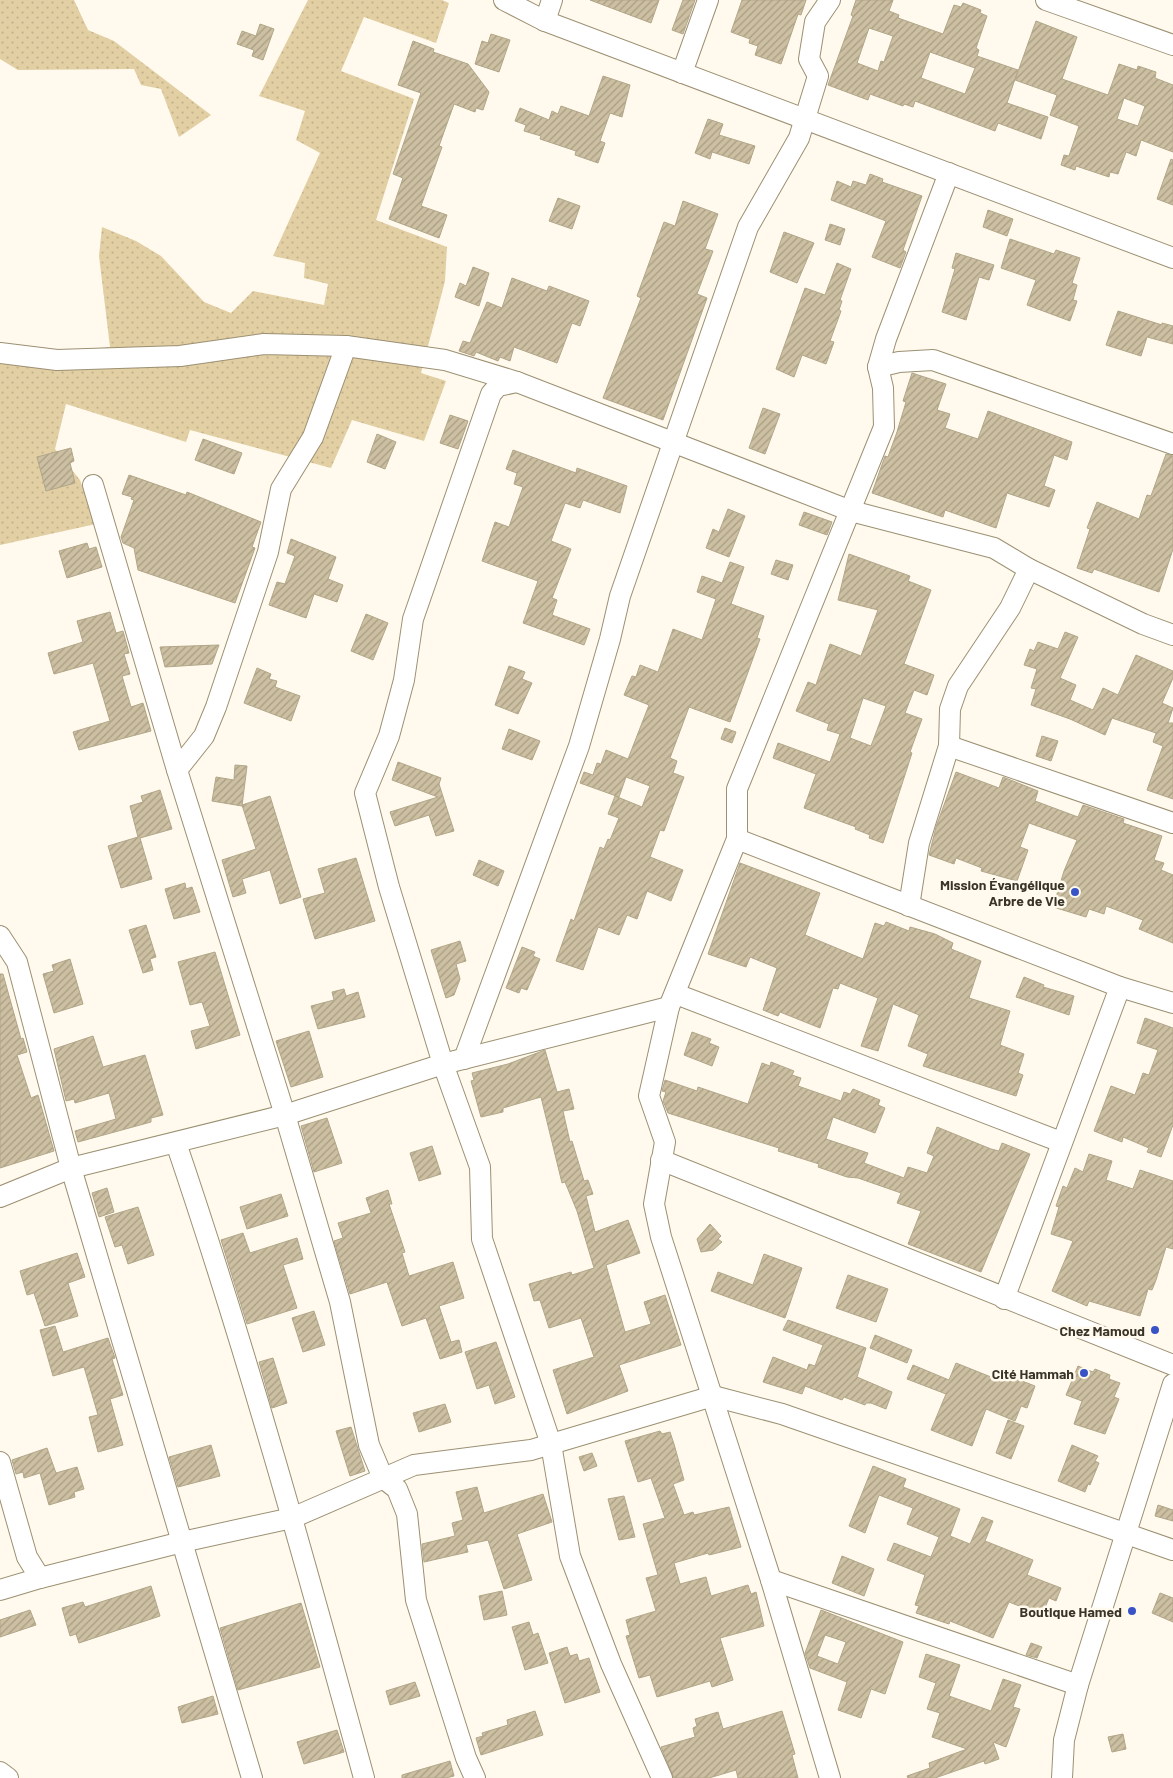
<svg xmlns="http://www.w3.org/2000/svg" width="1173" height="1778" viewBox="0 0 1173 1778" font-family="Barlow,sans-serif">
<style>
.grass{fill:url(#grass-dots)}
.building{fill:url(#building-hatch);stroke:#b2a689;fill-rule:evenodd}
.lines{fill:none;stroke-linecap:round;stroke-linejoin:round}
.minor-casing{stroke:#9c9073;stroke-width:22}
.minor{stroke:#fff;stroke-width:20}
.poi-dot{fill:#3753c5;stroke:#fffaed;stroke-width:2}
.labels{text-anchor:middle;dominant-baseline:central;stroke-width:5;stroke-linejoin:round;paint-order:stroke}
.poi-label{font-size:14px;font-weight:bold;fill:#393428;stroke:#fffaed;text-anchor:end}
</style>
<defs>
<pattern id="grass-dots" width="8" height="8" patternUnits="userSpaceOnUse" patternTransform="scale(1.25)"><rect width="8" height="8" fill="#e2cfa3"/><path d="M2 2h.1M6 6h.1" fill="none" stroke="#c3b28c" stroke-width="1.8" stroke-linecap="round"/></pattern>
<pattern id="building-hatch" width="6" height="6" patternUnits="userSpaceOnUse" patternTransform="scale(1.25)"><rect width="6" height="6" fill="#cdc0a2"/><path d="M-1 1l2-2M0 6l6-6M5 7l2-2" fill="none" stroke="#a79d84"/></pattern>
</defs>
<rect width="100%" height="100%" fill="#fffaed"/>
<!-- grass -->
<g class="grass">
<polygon points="0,0 74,0 88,30 114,41 211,115 179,137 161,89 141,85 134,69 18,70 0,59"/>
<polygon points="308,0 442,0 449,3 436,43 364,17 341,71 414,99 376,220 447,247 445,281 421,373 446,381 424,441 352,420 331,468 190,430 186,442 66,404 55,449 80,480 96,524 0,545 0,352 47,353 110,347 99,256 102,227 136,241 161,256 204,302 231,313 253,291 324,305 328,284 304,278 305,263 273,256 320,153 296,140 305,111 259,96"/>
</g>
<!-- building -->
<g class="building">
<polygon points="590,0 659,0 651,23"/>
<polygon points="683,0 695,0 683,34 672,30"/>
<polygon points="742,0 806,0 801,15 798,14 781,64 755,55 758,46 749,43 750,39 731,32"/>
<path d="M856,0H893L889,11L899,15L898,18L943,34L954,5L961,7L963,3L981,10L980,13L987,16L976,48L979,50L977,56L1018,70L1007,103L1048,117L1041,139L998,123L995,131L915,101L913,107L904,104L903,106L870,94L868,100L828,85L853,16L851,15ZM869,28L893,36L884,62L881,61L878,71L857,63ZM930,52L975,68L965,94L921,78Z"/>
<path d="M1036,21L1077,37L1062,79L1108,95L1119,64L1137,70L1138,66L1156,72L1155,78L1173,85V152L1141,140L1136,156L1126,152L1118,174L1110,172L1109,177L1076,166L1075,170L1061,165L1064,155L1069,156L1079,126L1050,115L1057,95L1015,80ZM1124,98L1145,106L1138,126L1117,119Z"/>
<polygon points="260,24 274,29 263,60 252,56 254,50 237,44 242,31 256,36"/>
<polygon points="491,34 510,40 499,72 475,64 482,41 488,43"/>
<polygon points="413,41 434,49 433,52 468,64 489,92 483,110 476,108 475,112 454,104 439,146 442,147 421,206 447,215 439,238 389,219 403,178 393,174 421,93 398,85"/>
<polygon points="603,76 630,85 622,117 610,113 600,141 605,143 598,163 575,155 576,151 540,139 541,136 524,131 526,125 515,121 520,108 549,120 552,111 558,114 561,106 589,116"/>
<polygon points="708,119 723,124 719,135 755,146 749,164 712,152 710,159 695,153"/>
<polygon points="1171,159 1173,160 1173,205 1157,199"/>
<polygon points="870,174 883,179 882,182 922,196 903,250 906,252 900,268 872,257 886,221 831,200 837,181 851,187 853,181 866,185"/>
<polygon points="558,198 580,206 572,229 549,221"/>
<polygon points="683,201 718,214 705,249 713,251 697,294 707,298 663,420 603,398 641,298 637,296 664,222 675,226"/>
<polygon points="988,210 1013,219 1007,236 983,227"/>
<polygon points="830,224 845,229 840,245 825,240"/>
<polygon points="784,232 814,243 797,283 770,272"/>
<polygon points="1010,239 1054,254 1056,250 1080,258 1072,283 1077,285 1073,300 1077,301 1070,321 1027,305 1036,280 1001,268"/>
<polygon points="956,253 994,265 989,280 979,277 966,320 942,312 955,269 952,268"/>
<polygon points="837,263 851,269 840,300 842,301 839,310 841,311 830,341 834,342 826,364 802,355 794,377 776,369 805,288 825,295"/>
<polygon points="473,267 489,273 479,306 455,297 460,283 466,286"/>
<polygon points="512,278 547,291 549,286 589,301 580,326 572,323 557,363 514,347 510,361 500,357 498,361 476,352 474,356 459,351 463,341 470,343 487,302 502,308"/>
<polygon points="1118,311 1162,325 1162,323 1173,326 1173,344 1147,337 1141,356 1106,345"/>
<polygon points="912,373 946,384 937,410 950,414 945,428 978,439 988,411 1072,442 1067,460 1054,455 1044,486 1055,490 1049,507 1007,493 996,528 945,510 943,517 872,493 885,456 888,457 897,432 906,402 903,401"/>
<polygon points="763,408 780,414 765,454 749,448"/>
<polygon points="450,415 468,421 458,449 440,443"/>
<polygon points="377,434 396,442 385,469 367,462"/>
<polygon points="203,439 242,453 234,474 195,460"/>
<polygon points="71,448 74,461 70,463 75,483 46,491 37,457"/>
<polygon points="513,450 576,473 577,468 627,486 620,513 583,500 580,508 565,503 551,541 571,549 552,598 557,600 552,615 590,629 584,645 523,623 538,581 482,561 495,522 509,527 523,487 514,484 517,473 506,469"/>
<polygon points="1166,454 1173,456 1173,549 1159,592 1094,569 1092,573 1077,568 1090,529 1087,528 1097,502 1139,519 1147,495 1151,496"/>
<polygon points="129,475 186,495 187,492 261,522 252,547 255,548 235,603 138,570 134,548 123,543 121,537 134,500 131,499 132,497 122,494"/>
<polygon points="728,509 745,516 729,557 706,548 713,529 719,532"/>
<polygon points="804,512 832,522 827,535 799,525"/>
<polygon points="291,539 336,557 328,579 343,585 337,602 314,594 306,618 269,605 277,582 285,584 295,556 287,553"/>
<polygon points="87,543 89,549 96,547 102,567 67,578 59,551"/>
<path d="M849,554L910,576L908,581L931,590L904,664L934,675L927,695L914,690L905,713L922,719L910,752L912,753L883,843L869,838L870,835L855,829L856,827L804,808L816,774L773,758L778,743L830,762L840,734L827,730L829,724L796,711L808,682L816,685L830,644L861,656L878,610L838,600ZM863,698L886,706L871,746L850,738Z"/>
<polygon points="776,560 793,565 788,580 771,574"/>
<polygon points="730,562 744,567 731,604 764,616 757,638 760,639 730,722 689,707 670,758 677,761 673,773 684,777 664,831 660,830 650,857 683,870 671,901 647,891 637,919 627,915 619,935 598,927 583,970 556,961 571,919 574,921 600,847 604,849 608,839 610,840 619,818 608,814 615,796 642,807 650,786 626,777 619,797 580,783 584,772 593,775 597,763 601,764 606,750 628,759 649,705 624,695 632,676 636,677 640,665 658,672 673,629 702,640 716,599 697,592 702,576 722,583"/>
<polygon points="110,612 116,633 123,631 129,653 124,654 130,674 122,676 131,707 143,703 151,731 79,750 73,732 110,721 93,663 54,674 48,653 83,642 77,621"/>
<polygon points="366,614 388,623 373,660 351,651"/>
<polygon points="1065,632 1078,637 1060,678 1076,685 1070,700 1093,710 1103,688 1118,695 1136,655 1173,671 1173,678 1162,703 1173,708 1168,723 1173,723 1173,799 1147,790 1163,746 1153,742 1156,733 1112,718 1105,735 1070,719 1031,705 1036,689 1031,688 1037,669 1024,665 1030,649 1034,651 1038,642 1058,649"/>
<polygon points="219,645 212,664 165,667 160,647"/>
<polygon points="509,666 525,672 522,679 532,683 518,714 495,705"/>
<polygon points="257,668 271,674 269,679 277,681 275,687 300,696 291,721 244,703"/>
<polygon points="725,728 736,732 732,743 721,739"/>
<polygon points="509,729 540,741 532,760 502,749"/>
<polygon points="1042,736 1058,741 1051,761 1036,756"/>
<polygon points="398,762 441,778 439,784 454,831 436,836 429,815 395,826 390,812 438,797 392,780"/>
<polygon points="235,765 247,766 242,806 212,801 216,777 234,780"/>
<polygon points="956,772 999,788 1003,777 1038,791 1035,801 1078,817 1083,805 1124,819 1123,823 1162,836 1154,860 1164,863 1161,870 1173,875 1173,943 1139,929 1143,920 1106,906 1104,914 1089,909 1086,917 1053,907 1064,871 1077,840 1029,823 1020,847 1028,850 1017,881 981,871 982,868 956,858 954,864 929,855 936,827"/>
<polygon points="160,790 172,829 140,838 152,879 121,888 108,846 138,837 130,806 143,802 141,796"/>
<polygon points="270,796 301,897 280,904 270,870 242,879 246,893 233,897 222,860 256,849 242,805"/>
<polygon points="356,858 375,921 315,939 303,899 325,893 318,869"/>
<polygon points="479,860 504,871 498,886 473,875"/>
<polygon points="740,863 820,893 805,935 863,959 875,923 884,926 886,922 909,931 910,927 935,934 953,943 951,949 981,961 969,998 1010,1011 1000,1045 1024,1054 1018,1073 1023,1075 1016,1096 923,1066 928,1054 908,1046 919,1015 893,1004 878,1051 861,1046 878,998 840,983 838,989 833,988 820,1028 780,1012 778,1016 763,1010 777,968 750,957 746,967 708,954"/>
<polygon points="185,883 186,889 192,887 200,912 174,919 165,889"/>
<polygon points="146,925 156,957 150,959 153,970 143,973 129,930"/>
<polygon points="460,941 466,961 456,964 460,979 454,995 446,998 431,950"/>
<polygon points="522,947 535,952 533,956 540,959 527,990 521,988 519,993 506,988"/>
<polygon points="215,952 240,1035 196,1049 191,1031 210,1026 202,1002 190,1005 178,962"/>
<polygon points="70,959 83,1004 54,1013 43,974 54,971 52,965"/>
<polygon points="0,974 3,974 21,1039 23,1038 27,1052 17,1055 31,1098 38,1095 54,1151 0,1168"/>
<polygon points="1024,977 1044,985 1043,987 1074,996 1069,1015 1016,997"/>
<polygon points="344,989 346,996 358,992 365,1017 318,1029 311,1006 334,1000 332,992"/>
<polygon points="1145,1018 1173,1028 1173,1125 1161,1157 1147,1152 1149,1148 1123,1137 1122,1142 1094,1131 1111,1086 1135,1095 1143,1073 1149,1075 1158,1050 1137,1043"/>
<polygon points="309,1031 323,1077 291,1087 276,1041"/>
<polygon points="692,1032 711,1039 709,1043 719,1047 712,1066 684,1055"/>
<polygon points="93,1036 103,1067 145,1055 163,1115 151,1118 151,1122 78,1142 75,1131 116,1119 109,1093 75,1103 74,1099 66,1101 54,1049"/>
<polygon points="545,1050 557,1092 569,1089 574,1109 563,1111 570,1142 572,1141 584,1181 588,1180 593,1194 586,1196 595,1232 628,1220 640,1253 606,1265 625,1332 651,1324 644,1302 665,1295 681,1345 619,1365 628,1391 567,1414 553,1370 594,1357 581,1318 549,1328 540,1300 534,1301 529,1284 571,1272 572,1275 594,1268 577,1211 565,1182 562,1183 541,1097 503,1108 503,1112 481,1117 471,1081 474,1080 472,1073 508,1064"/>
<polygon points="771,1062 794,1071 792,1075 801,1078 798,1086 841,1101 844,1092 850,1094 853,1089 880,1100 878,1105 885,1108 875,1133 833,1117 826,1139 868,1153 864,1163 904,1178 908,1167 927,1173 934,1156 927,1153 937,1127 991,1149 999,1151 1002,1143 1030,1154 981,1272 908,1244 921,1211 897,1203 901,1193 858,1178 847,1177 818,1167 819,1164 778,1151 779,1148 668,1113 663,1101 666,1092 662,1091 665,1080 697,1091 698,1087 748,1104 762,1063 770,1066"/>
<polygon points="327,1118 342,1163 314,1172 301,1126"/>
<polygon points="432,1146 441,1174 419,1181 410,1153"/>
<polygon points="1089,1154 1112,1161 1106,1180 1133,1189 1140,1170 1173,1181 1173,1249 1166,1247 1156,1280 1152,1290 1148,1289 1140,1316 1089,1301 1087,1306 1052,1291 1073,1241 1051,1234 1059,1207 1056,1206 1063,1186 1067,1188 1075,1168 1083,1172"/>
<polygon points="107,1188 114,1212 99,1217 92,1193"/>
<polygon points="388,1190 392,1204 389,1204 405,1252 402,1253 409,1276 453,1262 464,1298 439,1306 451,1342 459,1340 462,1352 440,1359 426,1318 402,1326 387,1282 350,1294 334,1241 343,1238 338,1223 371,1213 366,1198"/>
<polygon points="281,1194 288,1216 247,1229 240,1207"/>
<polygon points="138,1207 154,1255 128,1264 122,1245 115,1247 105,1217"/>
<polygon points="710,1224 721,1236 718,1239 722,1242 713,1250 701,1252 697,1239"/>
<polygon points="243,1233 250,1253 297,1238 303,1259 283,1265 297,1308 247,1324 221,1240"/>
<polygon points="77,1253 85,1277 68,1283 78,1316 45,1326 34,1293 27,1295 20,1271"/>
<polygon points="764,1254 802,1268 785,1318 711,1291 718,1272 753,1285"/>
<polygon points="848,1275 888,1289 876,1322 836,1308"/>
<polygon points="314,1311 325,1345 303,1352 292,1318"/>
<polygon points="788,1320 866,1348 857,1377 892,1392 886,1409 871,1403 866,1403 865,1405 844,1397 842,1400 805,1386 802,1394 763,1382 773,1357 807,1370 809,1364 815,1366 823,1345 783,1330"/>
<polygon points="55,1326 63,1352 108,1338 115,1358 112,1359 123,1395 110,1399 123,1445 98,1452 89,1417 98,1415 84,1367 53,1376 40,1330"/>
<polygon points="875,1335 912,1350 907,1363 870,1348"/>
<polygon points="496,1342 515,1397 495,1404 489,1385 477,1389 465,1352"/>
<polygon points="273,1358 287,1403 272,1408 259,1362"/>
<polygon points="956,1363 996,1379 999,1372 1035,1386 1027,1408 1021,1406 1015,1421 986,1409 972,1446 931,1430 946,1394 907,1379 913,1365 949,1380"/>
<polygon points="1078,1366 1093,1372 1095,1369 1110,1375 1109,1379 1120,1383 1114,1397 1119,1399 1105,1434 1074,1424 1082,1401 1066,1395"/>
<polygon points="445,1404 451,1422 419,1432 413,1413"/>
<polygon points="1008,1420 1024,1426 1011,1459 996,1453"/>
<polygon points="351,1427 365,1471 350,1476 336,1431"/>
<polygon points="660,1431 662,1434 670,1432 674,1444 684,1480 673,1484 684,1515 693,1512 694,1515 729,1507 741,1547 709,1555 708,1553 674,1563 680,1584 706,1577 711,1596 748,1585 751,1594 756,1592 764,1626 720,1638 733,1680 712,1687 710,1681 657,1697 650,1675 639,1678 626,1636 630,1635 626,1620 656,1611 646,1578 658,1575 643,1524 665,1518 651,1478 638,1482 625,1441"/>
<polygon points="211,1445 220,1476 178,1487 169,1457"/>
<polygon points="1072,1445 1098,1456 1095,1461 1099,1463 1090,1485 1088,1484 1085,1492 1058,1481"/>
<polygon points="47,1448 56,1473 77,1467 84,1489 74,1492 75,1497 49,1505 40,1473 24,1478 23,1472 16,1474 12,1460"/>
<polygon points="592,1453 597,1466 584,1471 579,1457"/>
<polygon points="873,1466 906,1479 903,1487 960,1509 950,1536 970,1544 982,1517 993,1521 985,1541 1033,1560 1027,1575 1061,1588 1056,1601 1049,1598 1042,1615 1009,1602 993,1638 950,1621 949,1624 916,1613 919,1606 915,1605 925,1575 887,1560 894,1543 931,1557 939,1537 907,1524 913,1508 879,1495 865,1533 849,1526"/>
<polygon points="477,1487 484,1513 543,1494 552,1522 517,1534 532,1580 504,1589 488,1540 466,1545 468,1552 424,1562 422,1544 455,1536 452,1523 463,1520 456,1492"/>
<polygon points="624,1496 635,1537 619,1540 608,1499"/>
<polygon points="1158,1505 1173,1510 1173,1521 1155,1516"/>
<polygon points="842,1556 874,1569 864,1596 832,1583"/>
<polygon points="151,1586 160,1616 79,1643 76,1634 70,1636 62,1608 83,1602 85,1607"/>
<polygon points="502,1591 507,1615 484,1620 479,1596"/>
<polygon points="1160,1593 1173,1598 1173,1622 1152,1613"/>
<polygon points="301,1603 320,1667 238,1690 220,1628"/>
<polygon points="30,1610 36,1625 0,1637 0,1620"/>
<path d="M821,1610L903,1642L885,1694L871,1689L861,1718L838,1710L847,1682L810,1668L805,1653ZM825,1635L846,1642L838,1664L817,1656Z"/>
<polygon points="529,1622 533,1635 538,1633 548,1663 525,1670 512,1627"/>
<polygon points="1031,1643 1042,1647 1037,1658 1026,1655"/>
<polygon points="567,1647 570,1656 577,1654 579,1661 589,1658 600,1692 565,1703 549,1653"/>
<polygon points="926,1654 960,1665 949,1696 991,1711 1003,1679 1021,1685 1013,1707 1020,1709 1006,1747 993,1742 999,1759 985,1764 984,1761 935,1778 908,1778 907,1776 930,1768 929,1763 967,1749 932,1737 940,1713 927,1709 936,1683 919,1677"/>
<polygon points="415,1682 420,1696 390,1705 386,1691"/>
<polygon points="213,1696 218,1714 182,1723 178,1707"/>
<polygon points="535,1711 543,1735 481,1755 476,1738 483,1736 482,1733 508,1725 507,1720"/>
<polygon points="782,1711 795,1754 792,1755 798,1778 738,1778 736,1770 709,1778 674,1778 661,1747 695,1737 693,1728 697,1726 695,1719 718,1712 723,1729"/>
<polygon points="337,1730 344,1752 304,1764 297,1742"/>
<polygon points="1123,1734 1126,1749 1112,1752 1108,1737"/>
<polygon points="450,1761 454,1776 446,1778 402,1778 402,1775"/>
</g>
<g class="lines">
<!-- minor casing -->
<g class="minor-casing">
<g id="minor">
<polyline points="504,0 545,21 1173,258"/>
<polyline points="1046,0 1173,45"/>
<polyline points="545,21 552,0"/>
<polyline points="682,73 708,0"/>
<polyline points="0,353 57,360 180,356 264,344 346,346 445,360 517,382 851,511 994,548 1029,569 1143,624 1173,635"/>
<polyline points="878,367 899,362 933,360 1173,444"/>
<polyline points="517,382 498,386 491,394 413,619 404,680 389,736 365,793 389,887 443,1064 480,1167 482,1239 551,1444 570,1556 611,1664 662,1778"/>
<polyline points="93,485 177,770 285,1115 340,1302 369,1445 383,1478 397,1489 407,1514 416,1600 466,1758 475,1778"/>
<polyline points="949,746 1173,823"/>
<polyline points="177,770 204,736 216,707 268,552 281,489 313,437 346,346"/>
<polyline points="737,839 1120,987 1173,1003"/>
<polyline points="909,906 919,843 949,746 950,709 958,686 1010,608 1029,569"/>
<polyline points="0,936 17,962 71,1168 252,1778"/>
<polyline points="676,994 1061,1142"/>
<polyline points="464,1059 579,746 610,639 620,596 748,227 799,138 818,76 809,59 815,22 830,0"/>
<path d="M176,1143C247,1352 306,1565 364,1778"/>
<polyline points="661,1160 1173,1365"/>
<polyline points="0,1197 71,1168 285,1115 443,1064 669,1007"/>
<polyline points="1004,1299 1120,987"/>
<polyline points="0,1462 27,1557 40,1578"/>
<polyline points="771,1580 1078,1685"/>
<polyline points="0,1590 40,1578 182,1542 292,1518 414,1465 531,1450 713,1396 782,1414 1173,1550"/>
<polyline points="0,1772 8,1778"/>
<polyline points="830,1778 771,1580 661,1237 654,1204 665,1142 649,1096 669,1007 737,839 737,789 884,427 883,388 878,367 886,339 949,173"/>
<polyline points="1062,1778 1064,1740 1078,1685 1173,1384"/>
</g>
</g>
<!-- minor -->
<use href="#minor" class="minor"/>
</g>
<!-- markers -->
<g class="poi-dot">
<circle cx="1075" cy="892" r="5"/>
<circle cx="1155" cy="1330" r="5"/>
<circle cx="1084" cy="1373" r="5"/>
<circle cx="1132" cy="1611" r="5"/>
</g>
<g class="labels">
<!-- poi labels -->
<g class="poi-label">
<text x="1065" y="884">Mission Évangélique<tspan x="1065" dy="16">Arbre de Vie</tspan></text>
<text x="1145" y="1330">Chez Mamoud</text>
<text x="1074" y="1373">Cité Hammah</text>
<text x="1122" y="1611">Boutique Hamed</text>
</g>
</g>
</svg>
